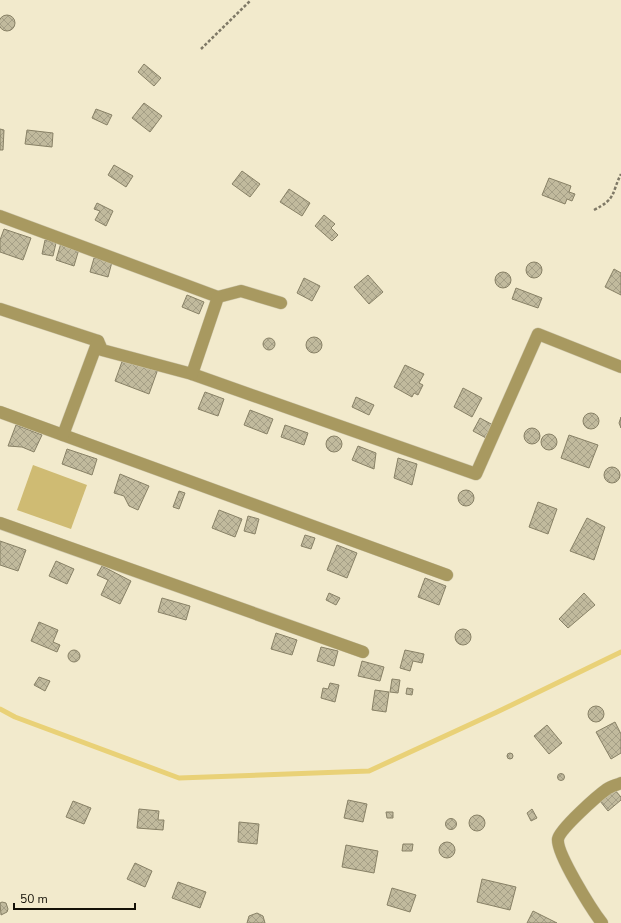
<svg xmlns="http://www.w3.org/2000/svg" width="621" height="923" viewBox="0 0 621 923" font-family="'Nunito Sans',sans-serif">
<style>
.green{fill:#cfbb73}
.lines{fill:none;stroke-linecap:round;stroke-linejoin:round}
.stream{stroke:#e9d177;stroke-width:5}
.building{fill:url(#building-cross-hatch);stroke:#888166}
.minor-casing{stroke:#cec7ac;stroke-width:13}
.path{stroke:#7f7966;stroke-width:2.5;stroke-dasharray:3 2;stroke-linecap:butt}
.minor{stroke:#a89960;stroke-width:12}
</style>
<defs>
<pattern id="building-cross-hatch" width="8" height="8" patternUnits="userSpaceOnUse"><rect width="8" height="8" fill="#c1ba9d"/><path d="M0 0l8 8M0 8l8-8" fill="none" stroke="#a59f86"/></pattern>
</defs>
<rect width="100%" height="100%" fill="#f2eacc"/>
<!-- green -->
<polygon class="green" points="33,465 87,485 71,529 17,510"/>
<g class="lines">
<!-- stream -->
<polyline class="stream" points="0,709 15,717 179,778 369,771 497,712 621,652"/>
</g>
<!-- building -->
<g class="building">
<circle cx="7" cy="23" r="8"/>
<polygon points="144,64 161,78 154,86 138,72"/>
<polygon points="144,103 162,116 150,132 132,118"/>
<polygon points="96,109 112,115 107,125 92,118"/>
<polygon points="0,129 4,130 3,150 0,150"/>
<polygon points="27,130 53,133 52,147 25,144"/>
<polygon points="114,165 133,176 126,187 108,175"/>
<polygon points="242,171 260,184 250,197 232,184"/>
<polygon points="549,178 571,186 569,192 575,194 572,201 567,199 565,204 542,195"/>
<polygon points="289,189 310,203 302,216 280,202"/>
<polygon points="97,203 113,211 106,226 95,220 100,211 94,209"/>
<polygon points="324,215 335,224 331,228 338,235 332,241 315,226"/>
<polygon points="4,229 31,238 23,260 0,252 0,240"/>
<polygon points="45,240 56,243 53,256 42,254"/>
<polygon points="61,243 79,249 74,266 56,260"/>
<polygon points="94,258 112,262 108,277 90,272"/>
<circle cx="534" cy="270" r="8"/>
<polygon points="614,269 621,273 621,295 605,287"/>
<circle cx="503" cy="280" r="8"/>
<polygon points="368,275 383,292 369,304 354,287"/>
<polygon points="304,278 320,286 312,301 297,293"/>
<polygon points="516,288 542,298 538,308 512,299"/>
<polygon points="187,295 204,302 199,314 182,307"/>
<circle cx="314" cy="345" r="8"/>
<circle cx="269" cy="344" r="6"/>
<polygon points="124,356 158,369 149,394 115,381"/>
<polygon points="405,365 424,374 419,383 423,385 418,395 414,393 412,397 394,387"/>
<polygon points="463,388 482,398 472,417 454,407"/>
<polygon points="205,392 224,399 218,416 198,409"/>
<polygon points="356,397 374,405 369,415 352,407"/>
<polygon points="250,410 273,419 267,434 244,425"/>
<circle cx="591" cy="421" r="8"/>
<polygon points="621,417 621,428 619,423"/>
<polygon points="480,418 493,425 486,438 473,431"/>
<polygon points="16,425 42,435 34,452 22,447 8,446"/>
<polygon points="285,425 308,433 304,445 281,437"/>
<circle cx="532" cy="436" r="8"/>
<circle cx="549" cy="442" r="8"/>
<polygon points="569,435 598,445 589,468 561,458"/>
<circle cx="334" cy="444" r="8"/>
<polygon points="358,446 376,453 374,469 352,460"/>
<polygon points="67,449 97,459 92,475 62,464"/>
<polygon points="398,458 417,464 412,485 394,478"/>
<circle cx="612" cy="475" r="8"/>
<polygon points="120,474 149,486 138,510 129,506 124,496 114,493"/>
<circle cx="466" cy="498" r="8"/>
<polygon points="179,491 185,493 179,509 173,507"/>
<polygon points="538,502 557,509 548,534 529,527"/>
<polygon points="219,510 242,519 235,537 212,528"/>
<polygon points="248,516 259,519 255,534 244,531"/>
<polygon points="587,518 605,527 594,560 570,551"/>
<polygon points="305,535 315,538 311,549 301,546"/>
<polygon points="0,541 26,550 18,571 0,565"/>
<polygon points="337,545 357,553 347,578 327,570"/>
<polygon points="56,561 74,569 67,584 49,576"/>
<polygon points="102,566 131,581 120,604 101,595 108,580 97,575"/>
<polygon points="425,578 446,586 439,605 418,597"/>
<polygon points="329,593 340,598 336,605 326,600"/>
<polygon points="584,593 595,605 568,628 559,619"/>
<polygon points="162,598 190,606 186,620 158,612"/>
<polygon points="39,622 58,630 53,642 60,645 57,652 31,641"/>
<circle cx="463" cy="637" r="8"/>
<polygon points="276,633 297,640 292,655 271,649"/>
<polygon points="321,647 338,651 334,666 317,661"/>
<circle cx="74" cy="656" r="6"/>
<polygon points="405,650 424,654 422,663 413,661 410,671 400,668"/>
<polygon points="362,661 384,667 380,681 358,676"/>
<polygon points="39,677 50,681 45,691 34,685"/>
<polygon points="392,679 400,680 398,693 390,692"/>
<polygon points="330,683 339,685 335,702 321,698 323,688 328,689"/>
<polygon points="407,688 413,689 412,695 406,694"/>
<polygon points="375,690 389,692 386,712 372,710"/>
<circle cx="596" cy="714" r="8"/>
<polygon points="615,722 621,734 621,753 611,759 596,732"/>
<polygon points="547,725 562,743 549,754 534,736"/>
<circle cx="510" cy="756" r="3"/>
<circle cx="561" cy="777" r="3.5"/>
<polygon points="614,789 621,797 621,800 608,811 600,801"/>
<polygon points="348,800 367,804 363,822 344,818"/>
<polygon points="73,801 91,808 84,824 66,817"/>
<polygon points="139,809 159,811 158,820 164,820 163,830 137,828"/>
<polygon points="532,809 537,818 531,821 527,813"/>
<polygon points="386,812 393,812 393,818 387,818"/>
<circle cx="477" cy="823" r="8"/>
<circle cx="451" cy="824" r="5.5"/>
<polygon points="239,822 259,824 257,844 238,842"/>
<circle cx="447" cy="850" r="8"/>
<polygon points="403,844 413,844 412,851 402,851"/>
<polygon points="346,845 378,851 374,873 342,867"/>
<polygon points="135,863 152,871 145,887 127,879"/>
<polygon points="482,879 516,887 510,910 477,902"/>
<polygon points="178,882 206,892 200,908 172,898"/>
<polygon points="392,888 416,895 410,912 387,905"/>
<polygon points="2,902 6,903 8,909 7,912 1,915 0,903"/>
<polygon points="533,911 557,923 527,923"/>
<polygon points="257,913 263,916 265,923 247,923 249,916"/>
</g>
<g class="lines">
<!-- minor casing -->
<g class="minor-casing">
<g id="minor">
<polyline points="0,216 218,297"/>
<polyline points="0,309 98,341 102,350 192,374 476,474 538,334 621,367"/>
<polyline points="192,374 218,297 241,291 281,303"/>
<polyline points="0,412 447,575"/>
<polyline points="63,435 98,341"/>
<polyline points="0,523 363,652"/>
<path d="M602,923C592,910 556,853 558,839C560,829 597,796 607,789C611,786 617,785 621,783"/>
</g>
</g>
<!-- path -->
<g class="path">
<polyline points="201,49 251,0"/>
<path d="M594,210C617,198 611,194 621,174"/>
</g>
<!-- minor -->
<use href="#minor" class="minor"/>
</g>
<!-- scale -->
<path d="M14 903v6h121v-6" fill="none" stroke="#141107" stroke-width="2"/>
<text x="20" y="903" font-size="12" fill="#141107" stroke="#f2eacc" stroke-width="3" paint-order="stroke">50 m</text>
</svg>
